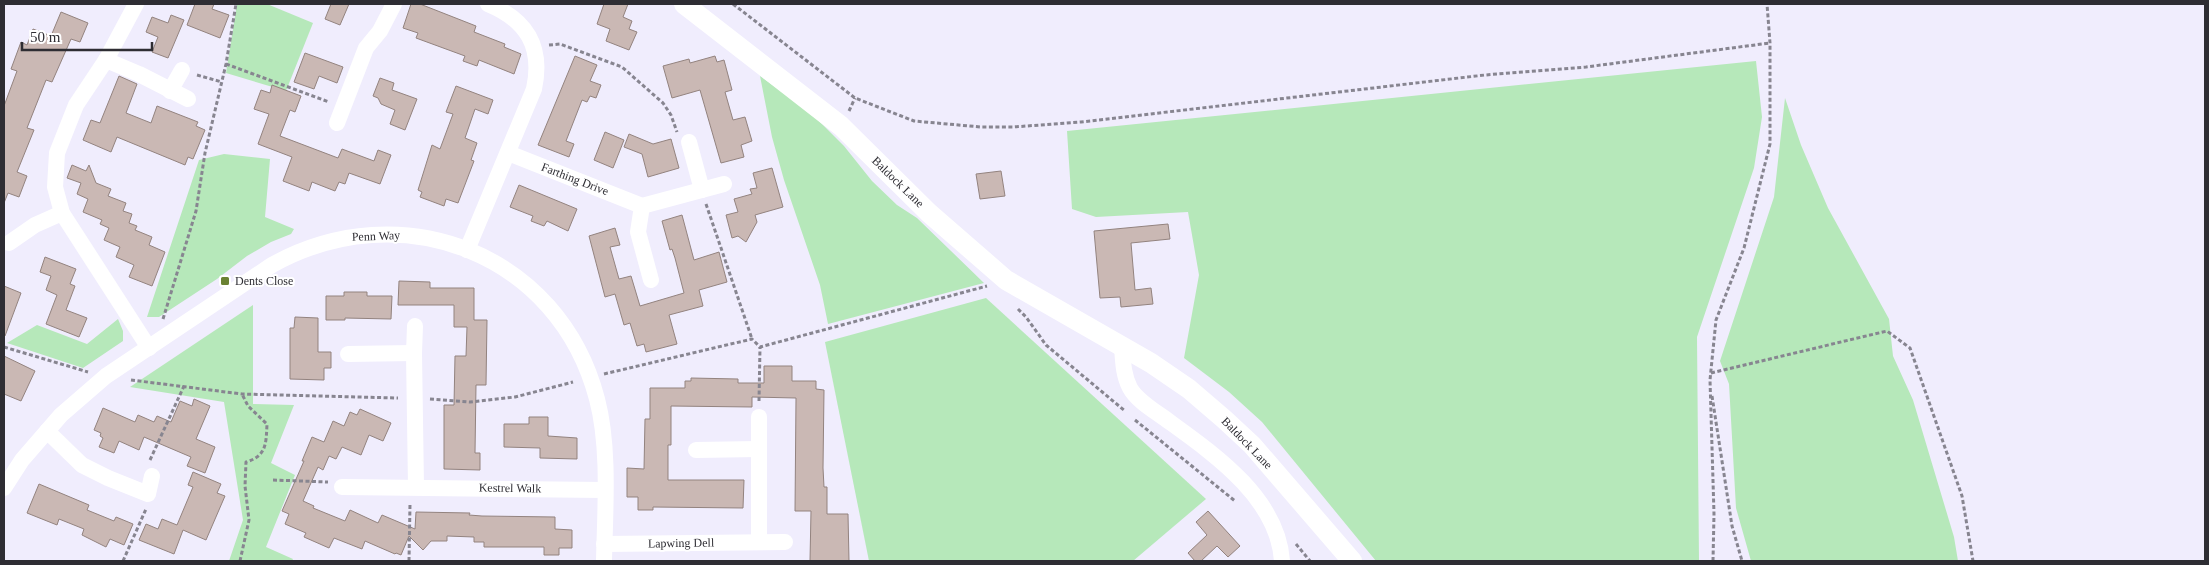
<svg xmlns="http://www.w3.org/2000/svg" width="2209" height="565" viewBox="0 0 2209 565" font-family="Georgia,serif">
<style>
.green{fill:#b6e8ba}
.building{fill:#cab8b4;stroke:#93837f}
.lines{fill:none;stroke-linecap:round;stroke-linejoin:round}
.path{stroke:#878590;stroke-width:3;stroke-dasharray:4 2.5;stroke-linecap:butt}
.minor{stroke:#fff;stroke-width:16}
.tertiary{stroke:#fff;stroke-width:20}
.poi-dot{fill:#6a8133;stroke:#fff;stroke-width:2}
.labels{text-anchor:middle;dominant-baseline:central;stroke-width:4;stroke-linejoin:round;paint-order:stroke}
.street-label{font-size:12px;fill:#2e2d33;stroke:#fff}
.poi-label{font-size:12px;fill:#2e2d33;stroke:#fff;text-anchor:start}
</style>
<rect width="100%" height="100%" fill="#f0edfd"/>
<!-- green -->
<g class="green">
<polygon points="237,4 267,4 313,23 286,91 226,73"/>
<polygon points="1756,61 1762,117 1754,168 1697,337 1699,561 1376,561 1262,422 1229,392 1184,358 1199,275 1188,212 1096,217 1072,209 1067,131"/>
<polygon points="760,76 809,111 844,146 872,181 897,205 917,218 984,283 828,324 820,285 784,180 772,137"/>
<polygon points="1785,98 1801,145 1828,208 1889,319 1893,356 1913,400 1954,537 1958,561 1751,561 1736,508 1729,384 1720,361 1774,197"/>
<polygon points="224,154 270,159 265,217 294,229 291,234 271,242 247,256 217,279 159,317 147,317 199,160"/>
<polygon points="986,298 1206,499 1133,561 869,561 825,342"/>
<polygon points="253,305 253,404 294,405 271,463 295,475 266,547 293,559 292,561 229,561 243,520 224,402 130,387"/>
<polygon points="118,319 123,331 123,341 83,368 7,343 37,325 87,344"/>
</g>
<!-- building -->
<g class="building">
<polygon points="195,4 214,4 212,9 229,15 220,38 187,25"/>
<polygon points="331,4 349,4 340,25 325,19"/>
<polygon points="411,4 420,4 476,26 474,32 505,44 504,47 521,54 514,74 479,60 477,66 463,61 465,56 416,38 418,33 403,28"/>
<polygon points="604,4 628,4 623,17 632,21 629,29 637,32 629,50 606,41 610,29 597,24"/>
<polygon points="61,12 88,23 80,42 71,39 52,82 46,80 27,128 34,130 17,172 27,176 19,197 8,193 4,203 4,106 17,71 11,69 21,42 27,45 33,29 51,36"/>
<polygon points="171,15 184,20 168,58 152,52 158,37 146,32 152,17 168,23"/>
<polygon points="305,53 343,67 337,83 319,76 314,89 294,82"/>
<polygon points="575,56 597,65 590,81 601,85 596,98 590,96 587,102 582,100 566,141 574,144 569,157 538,145"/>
<polygon points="715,56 717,62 724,60 732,90 725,92 733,120 745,117 752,141 741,145 744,157 721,163 700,90 672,98 663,66 689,59 690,63"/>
<polygon points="119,76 137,84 126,113 151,123 157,106 198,122 196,126 205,130 193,159 188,157 185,165 117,137 111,152 83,140 91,120 100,123"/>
<polygon points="380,78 394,83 392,90 417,99 405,130 390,124 395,110 381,104 378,98 373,96"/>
<polygon points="272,85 301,96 295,112 290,110 280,136 338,158 342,149 374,161 378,150 391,155 380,184 349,173 345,184 339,182 335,191 312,182 309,191 283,181 292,157 258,144 269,114 254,109 261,90 270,93"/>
<polygon points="456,86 493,100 488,114 475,109 465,138 477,143 471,160 474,161 458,203 446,199 444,206 420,197 422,192 418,190 432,145 440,149 453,114 446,112"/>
<polygon points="605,132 624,140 613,168 594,160"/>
<polygon points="629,134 653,144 671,139 679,168 648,177 642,154 624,147"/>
<polygon points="72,165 86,171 89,165 96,183 111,189 108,196 126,203 123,211 132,214 129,223 137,226 135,230 152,237 149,245 165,252 152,286 129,277 134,265 116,257 120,247 104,240 109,228 100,224 102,220 83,212 88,199 77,194 81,183 67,178"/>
<polygon points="772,168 783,207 755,215 757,222 746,242 738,236 732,238 726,215 738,212 734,199 752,194 750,189 757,188 753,173"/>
<polygon points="1001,171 1005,196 980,199 976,174"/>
<polygon points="519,185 577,209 568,231 547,221 544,226 531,221 533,216 510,207"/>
<polygon points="682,215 694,260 719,252 727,282 699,290 703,306 669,315 677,344 646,352 644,344 637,346 630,323 624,325 615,294 605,297 589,236 615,228 620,245 610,247 619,279 631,276 640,306 684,293 675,258 672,249 670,250 662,221"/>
<polygon points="1168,224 1170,239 1131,243 1135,290 1151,288 1153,304 1121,307 1120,297 1100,298 1094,231"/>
<polygon points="45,257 76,269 70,284 75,286 66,310 87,318 79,337 46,324 57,295 46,290 51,276 40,272"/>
<polygon points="399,281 430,282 430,288 474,288 474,320 487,320 486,385 476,385 475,453 480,453 480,470 444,469 444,405 454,405 455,356 466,356 467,327 454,327 454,305 398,305"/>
<polygon points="4,286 21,293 5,336 4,336"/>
<polygon points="344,292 367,292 367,296 392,296 391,319 345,318 345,320 326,320 326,296 344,296"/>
<polygon points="295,317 318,318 318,352 331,352 331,368 324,368 324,380 290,379 290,328 294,328"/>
<polygon points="4,356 35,371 21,401 4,394"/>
<polygon points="764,366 792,366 792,381 816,381 816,389 824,390 823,468 824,487 827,487 827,514 848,514 849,561 810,561 811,511 795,511 796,398 752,397 752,407 671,406 671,445 668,445 668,480 744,480 743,508 653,507 653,510 638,510 638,497 627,497 627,468 644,469 645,419 650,419 650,388 685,388 685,381 691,381 691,378 738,379 738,383 764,383"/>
<polygon points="194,399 210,406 196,439 215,447 205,473 187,466 191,457 144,437 139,450 119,441 114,453 99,447 103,438 100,436 101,433 94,430 103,408 135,422 138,415 154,422 157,416 171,422 180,401 192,406"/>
<polygon points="360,409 391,423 383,441 369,435 361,455 342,447 336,459 329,456 323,470 318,467 303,501 314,506 313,508 345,521 350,510 378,523 382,515 415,529 416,512 470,513 469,515 482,516 555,517 555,529 572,530 572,548 559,548 559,555 544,555 544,547 484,547 484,542 474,542 474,537 447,536 447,541 431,541 423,550 409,536 401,555 396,553 395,554 365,541 362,549 334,538 329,548 304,537 306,533 285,524 289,514 282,511 304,461 302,461 312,437 324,442 333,421 344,426 350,412 357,415"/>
<polygon points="529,417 548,417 548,436 577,438 577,459 540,458 540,448 504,447 504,424 529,424"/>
<polygon points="193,472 221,484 217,493 225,496 206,540 183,530 174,554 139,540 146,524 158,529 162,519 177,525 193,487 188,485"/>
<polygon points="39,484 89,505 87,510 114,521 116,517 133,524 124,545 110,539 106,547 82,535 84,529 59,519 57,525 27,513"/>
<polygon points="1208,511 1240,546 1228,557 1217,546 1201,561 1195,561 1188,553 1207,535 1196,522"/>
</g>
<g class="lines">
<!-- path -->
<g class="path">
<polyline points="733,4 855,98 914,121 981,127 1013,127 1081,122 1485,75 1586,67 1770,43"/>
<polyline points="549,45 560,44 622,67 663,103 671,115 677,132"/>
<polyline points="226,64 329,102"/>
<polyline points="197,75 222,82"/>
<polyline points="849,111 855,98"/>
<polyline points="706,204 752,339"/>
<polyline points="1018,309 1026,317 1046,345 1125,411"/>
<polyline points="163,319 196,211 205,153 226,64 236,4"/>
<polyline points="4,347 88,372"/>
<polyline points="1711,373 1887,331 1910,348 1962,496 1973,561"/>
<polyline points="604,374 752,339 760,347 987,286"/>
<polyline points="131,380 242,394 398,398"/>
<polyline points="1712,396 1732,526 1742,561"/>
<polyline points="430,399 470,402 515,397 573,382"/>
<polyline points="759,401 760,347"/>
<polyline points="1135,420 1235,501"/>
<polyline points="150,460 184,386"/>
<polyline points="273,480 328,482"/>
<polyline points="1296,544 1310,561"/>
<polyline points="123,561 146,509"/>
<path d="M240,561L249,520L245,486L246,462C267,456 266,443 267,424L248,406L242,394"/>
<polyline points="409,561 410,504"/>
<polyline points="1713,561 1714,514 1710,380 1716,320 1744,248 1770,144 1770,43 1767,4"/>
</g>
<!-- minor -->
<g class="minor">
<polyline points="136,4 106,60 76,105 57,153 55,187 62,213 149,348"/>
<polyline points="106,60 139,74 188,99"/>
<polyline points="170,91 182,70"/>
<polyline points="337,123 366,48 380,31 394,4"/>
<polyline points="689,142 702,190"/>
<polyline points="508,153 642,206 724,184"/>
<polyline points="642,206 638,232 651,280"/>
<polyline points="9,243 35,225 62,213"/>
<path d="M467,250L534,89C543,47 527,20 488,4"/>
<polyline points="415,326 414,353 416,487"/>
<path d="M1122,346C1123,360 1123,375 1130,388C1137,401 1155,411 1167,420C1214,454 1278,498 1282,561"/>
<polyline points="348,354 414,353"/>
<polyline points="47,431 82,465 108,478 148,494 152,476"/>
<polyline points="696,450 758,449"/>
<polyline points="342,487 604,490"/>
<path d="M4,488L22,460L61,415L106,376L272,265C401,193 559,253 597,399C610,448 605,511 604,561"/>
<polyline points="759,542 759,417"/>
<polyline points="604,544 785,542"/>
</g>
<!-- tertiary -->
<polyline class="tertiary" points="684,4 841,126 929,213 1006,280 1151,363 1189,389 1224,419 1252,445 1352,561"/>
</g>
<!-- markers -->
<rect class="poi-dot" x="220" y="276" width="10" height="10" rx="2.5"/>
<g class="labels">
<!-- street labels -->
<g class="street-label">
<text transform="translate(575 179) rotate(21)">Farthing Drive</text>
<text transform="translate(898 182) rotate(44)">Baldock Lane</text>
<text transform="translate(376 236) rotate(-2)">Penn Way</text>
<text transform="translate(1247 443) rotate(46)">Baldock Lane</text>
<text transform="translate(510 488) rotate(1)">Kestrel Walk</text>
<text transform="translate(681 543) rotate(-1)">Lapwing Dell</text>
</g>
<!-- poi labels -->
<g class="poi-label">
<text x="235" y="281">Dents Close</text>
</g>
</g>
<!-- border -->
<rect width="2209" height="565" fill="none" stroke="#2e2d33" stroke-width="10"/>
<!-- scale -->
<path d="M22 42v8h130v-8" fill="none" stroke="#2e2d33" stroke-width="2.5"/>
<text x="30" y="42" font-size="15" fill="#2e2d33" stroke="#ffffff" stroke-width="4" paint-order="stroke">50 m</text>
</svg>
